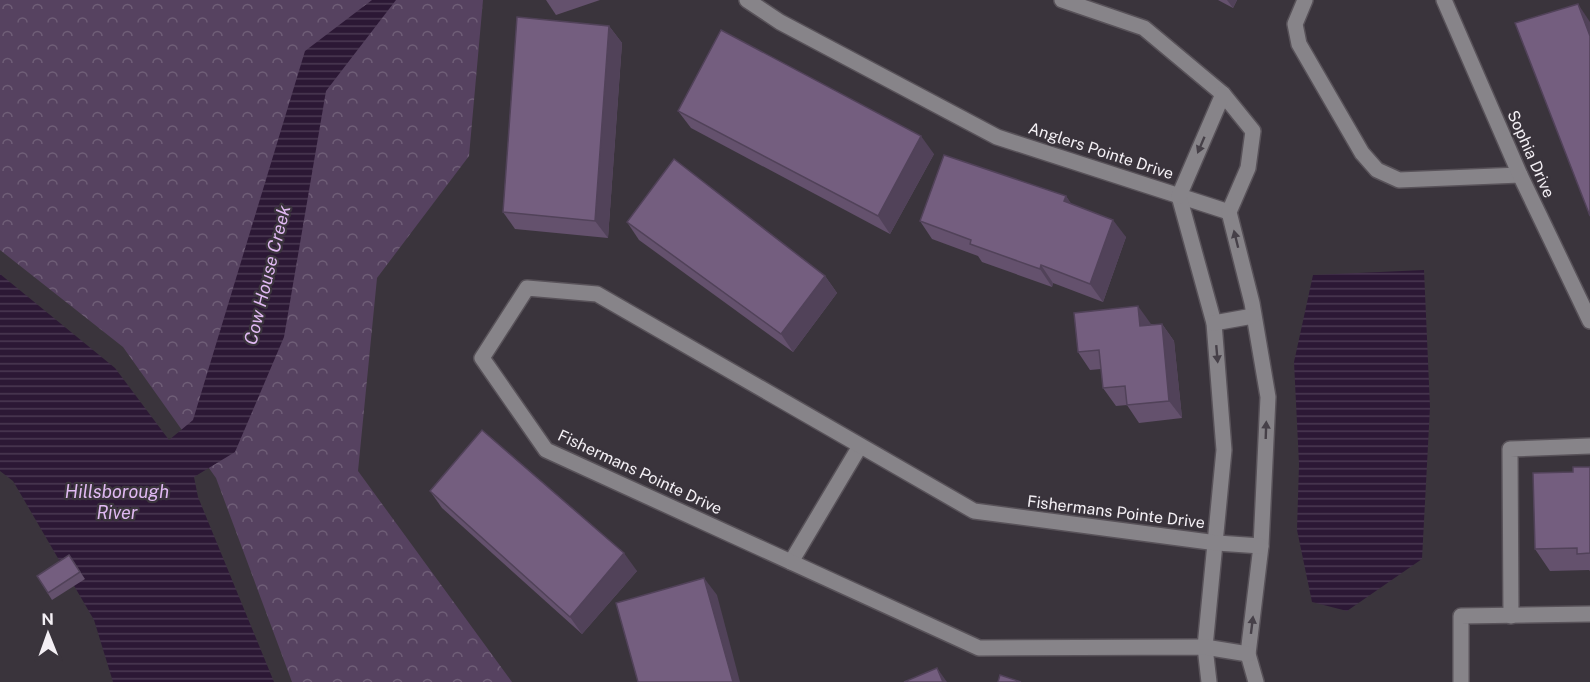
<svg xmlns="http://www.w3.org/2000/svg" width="1590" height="682" viewBox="0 0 1590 682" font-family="'Public Sans',sans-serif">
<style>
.forest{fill:url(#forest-crowns)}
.water{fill:url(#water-rules)}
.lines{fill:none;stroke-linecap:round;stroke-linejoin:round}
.minor-casing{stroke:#585259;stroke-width:18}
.minor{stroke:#878489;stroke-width:15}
.wall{fill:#64516d}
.shaded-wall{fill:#514259}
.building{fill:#745e7f;stroke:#514259;stroke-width:1.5}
.oneway{fill:#464048}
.labels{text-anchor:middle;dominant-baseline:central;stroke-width:4.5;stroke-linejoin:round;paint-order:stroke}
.street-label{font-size:16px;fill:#f3eff4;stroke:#3a343c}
.water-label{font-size:18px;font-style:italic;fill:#e0b9f2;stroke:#3a343c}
</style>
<defs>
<pattern id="forest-crowns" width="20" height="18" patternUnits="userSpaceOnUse" patternTransform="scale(1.5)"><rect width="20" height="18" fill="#564260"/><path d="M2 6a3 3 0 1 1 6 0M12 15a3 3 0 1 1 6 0" fill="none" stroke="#6f5e77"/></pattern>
<pattern id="water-rules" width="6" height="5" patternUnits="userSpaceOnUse" patternTransform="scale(1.5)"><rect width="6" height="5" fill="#2c1835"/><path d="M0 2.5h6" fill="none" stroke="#4b3a53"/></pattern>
</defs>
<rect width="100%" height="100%" fill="#3a343c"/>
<!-- forest -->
<polygon class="forest" points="0,0 483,0 469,156 377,278 358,471 512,682 292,682 216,478 123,347 0,250"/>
<!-- water -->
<g class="water">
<polygon points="372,0 396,0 326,91 284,337 235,452 194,477 198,497 274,682 113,682 94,620 13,481 0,471 0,274 115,368 169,440 193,420 305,51"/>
<polygon points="1424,270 1430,407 1422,559 1347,611 1312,602 1297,530 1299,464 1294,362 1313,275"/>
</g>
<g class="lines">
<!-- minor casing -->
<g class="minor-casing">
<g id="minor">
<polyline points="747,0 780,22 997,137 1229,212"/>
<polyline points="1062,0 1144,28 1223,94 1253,131 1248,168 1229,212 1252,303 1268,397 1261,546 1248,654 1256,682"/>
<polyline points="1305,0 1295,24 1299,44 1362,153 1377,170 1399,180 1520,175"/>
<polyline points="1444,0 1520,175 1590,321"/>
<polyline points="1179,196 1214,323 1224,450 1205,647 1209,682"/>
<polyline points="1179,196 1223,94"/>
<polyline points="1214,323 1253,316"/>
<polyline points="791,562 860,446"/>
<polyline points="1511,616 1510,449 1590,446"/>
<polyline points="1248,654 1205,647 979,648 546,450 482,358 527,288 597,294 974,511 1217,543 1261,546"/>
<polyline points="1461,682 1461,616 1590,614"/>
</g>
</g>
<!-- minor -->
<use href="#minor" class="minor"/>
</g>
<!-- wall -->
<g class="wall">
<polygon points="546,0 600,0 556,15"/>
<polygon points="1218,0 1237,0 1233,8"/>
<polygon points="609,26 622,43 608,238 515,229 503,212"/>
<polygon points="678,111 934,154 890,234 691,128"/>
<polygon points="1066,196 1071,204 1126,237 1103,302 1053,283 1052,287 982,262 978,256 932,239 920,221"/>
<polygon points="627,222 825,276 837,293 793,352 639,240"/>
<polygon points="1151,324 1162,324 1174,341 1182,418 1139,423 1127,405 1116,406 1103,388 1101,369 1090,370 1078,352"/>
<polygon points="1590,467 1590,571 1589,570 1550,571 1535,549 1573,472"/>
<polygon points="430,491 637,571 582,634 442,508"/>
<polygon points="69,555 85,579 52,600 37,576"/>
</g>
<!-- shaded-wall -->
<g class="shaded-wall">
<polygon points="1227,0 1237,0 1233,8"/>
<polygon points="1578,4 1590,22 1590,36"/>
<polygon points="609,26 622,43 608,238 595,221"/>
<polygon points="921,136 934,154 890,234 878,216"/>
<polygon points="1066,196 1078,214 1064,201"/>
<polygon points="1113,220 1126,237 1103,302 1090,284"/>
<polygon points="1041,265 1053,283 1052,287 1040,269"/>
<polygon points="825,276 837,293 793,352 781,334"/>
<polygon points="1138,306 1151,324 1153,344 1140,326"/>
<polygon points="1162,324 1174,341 1182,418 1169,401"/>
<polygon points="624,553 637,571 582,634 570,617"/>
<polygon points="704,578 717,595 740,682 733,682"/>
<polygon points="937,668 947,682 943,682"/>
</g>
<!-- building -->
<g class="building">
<polygon points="1578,4 1590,36 1590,216 1515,23"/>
<polygon points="517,17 609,26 595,221 503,212"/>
<polygon points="721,30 921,136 878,216 678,111"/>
<polygon points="944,155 1066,196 1064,201 1113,220 1090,284 1041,265 1040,269 970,244 971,240 920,221"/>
<polygon points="674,159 825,276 781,334 627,222"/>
<polygon points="1138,306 1140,326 1162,324 1169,401 1127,405 1125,386 1103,388 1099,350 1078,352 1074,313"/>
<polygon points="482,430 624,553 570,617 430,491"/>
<polygon points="1573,467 1590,467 1590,553 1577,554 1577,548 1535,549 1533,473 1573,472"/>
<polygon points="69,555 80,572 48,593 37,576"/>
<polygon points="704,578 733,682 638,682 616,603"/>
<polygon points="937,668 943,682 904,682"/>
<polygon points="1000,675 1021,682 998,682"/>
</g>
<!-- one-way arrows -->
<defs><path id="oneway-solid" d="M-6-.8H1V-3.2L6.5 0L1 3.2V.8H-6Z" transform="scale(1.5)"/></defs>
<g class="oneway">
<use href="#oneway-solid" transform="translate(1201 145) rotate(113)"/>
<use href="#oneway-solid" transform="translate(1236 239) rotate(-104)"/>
<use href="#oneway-solid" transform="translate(1217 354) rotate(85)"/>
<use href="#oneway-solid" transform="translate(1266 430) rotate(-88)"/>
<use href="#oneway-solid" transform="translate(1252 625) rotate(-83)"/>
</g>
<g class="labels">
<!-- street labels -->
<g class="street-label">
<text transform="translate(1101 151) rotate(18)">Anglers Pointe Drive</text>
<text transform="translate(1531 154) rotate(66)">Sophia Drive</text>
<text transform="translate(640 472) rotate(25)">Fishermans Pointe Drive</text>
<text transform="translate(1116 512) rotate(7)">Fishermans Pointe Drive</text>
</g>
<!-- water labels -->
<g class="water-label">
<text transform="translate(267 275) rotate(-76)">Cow House Creek</text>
<text x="117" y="491">Hillsborough<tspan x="117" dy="21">River</tspan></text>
</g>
</g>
<!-- north arrow -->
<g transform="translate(48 634) rotate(359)" stroke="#3a343c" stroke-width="4.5" paint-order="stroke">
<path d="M0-4.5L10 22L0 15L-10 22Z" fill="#f3eff4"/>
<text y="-9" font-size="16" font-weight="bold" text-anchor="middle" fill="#f3eff4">N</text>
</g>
</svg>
